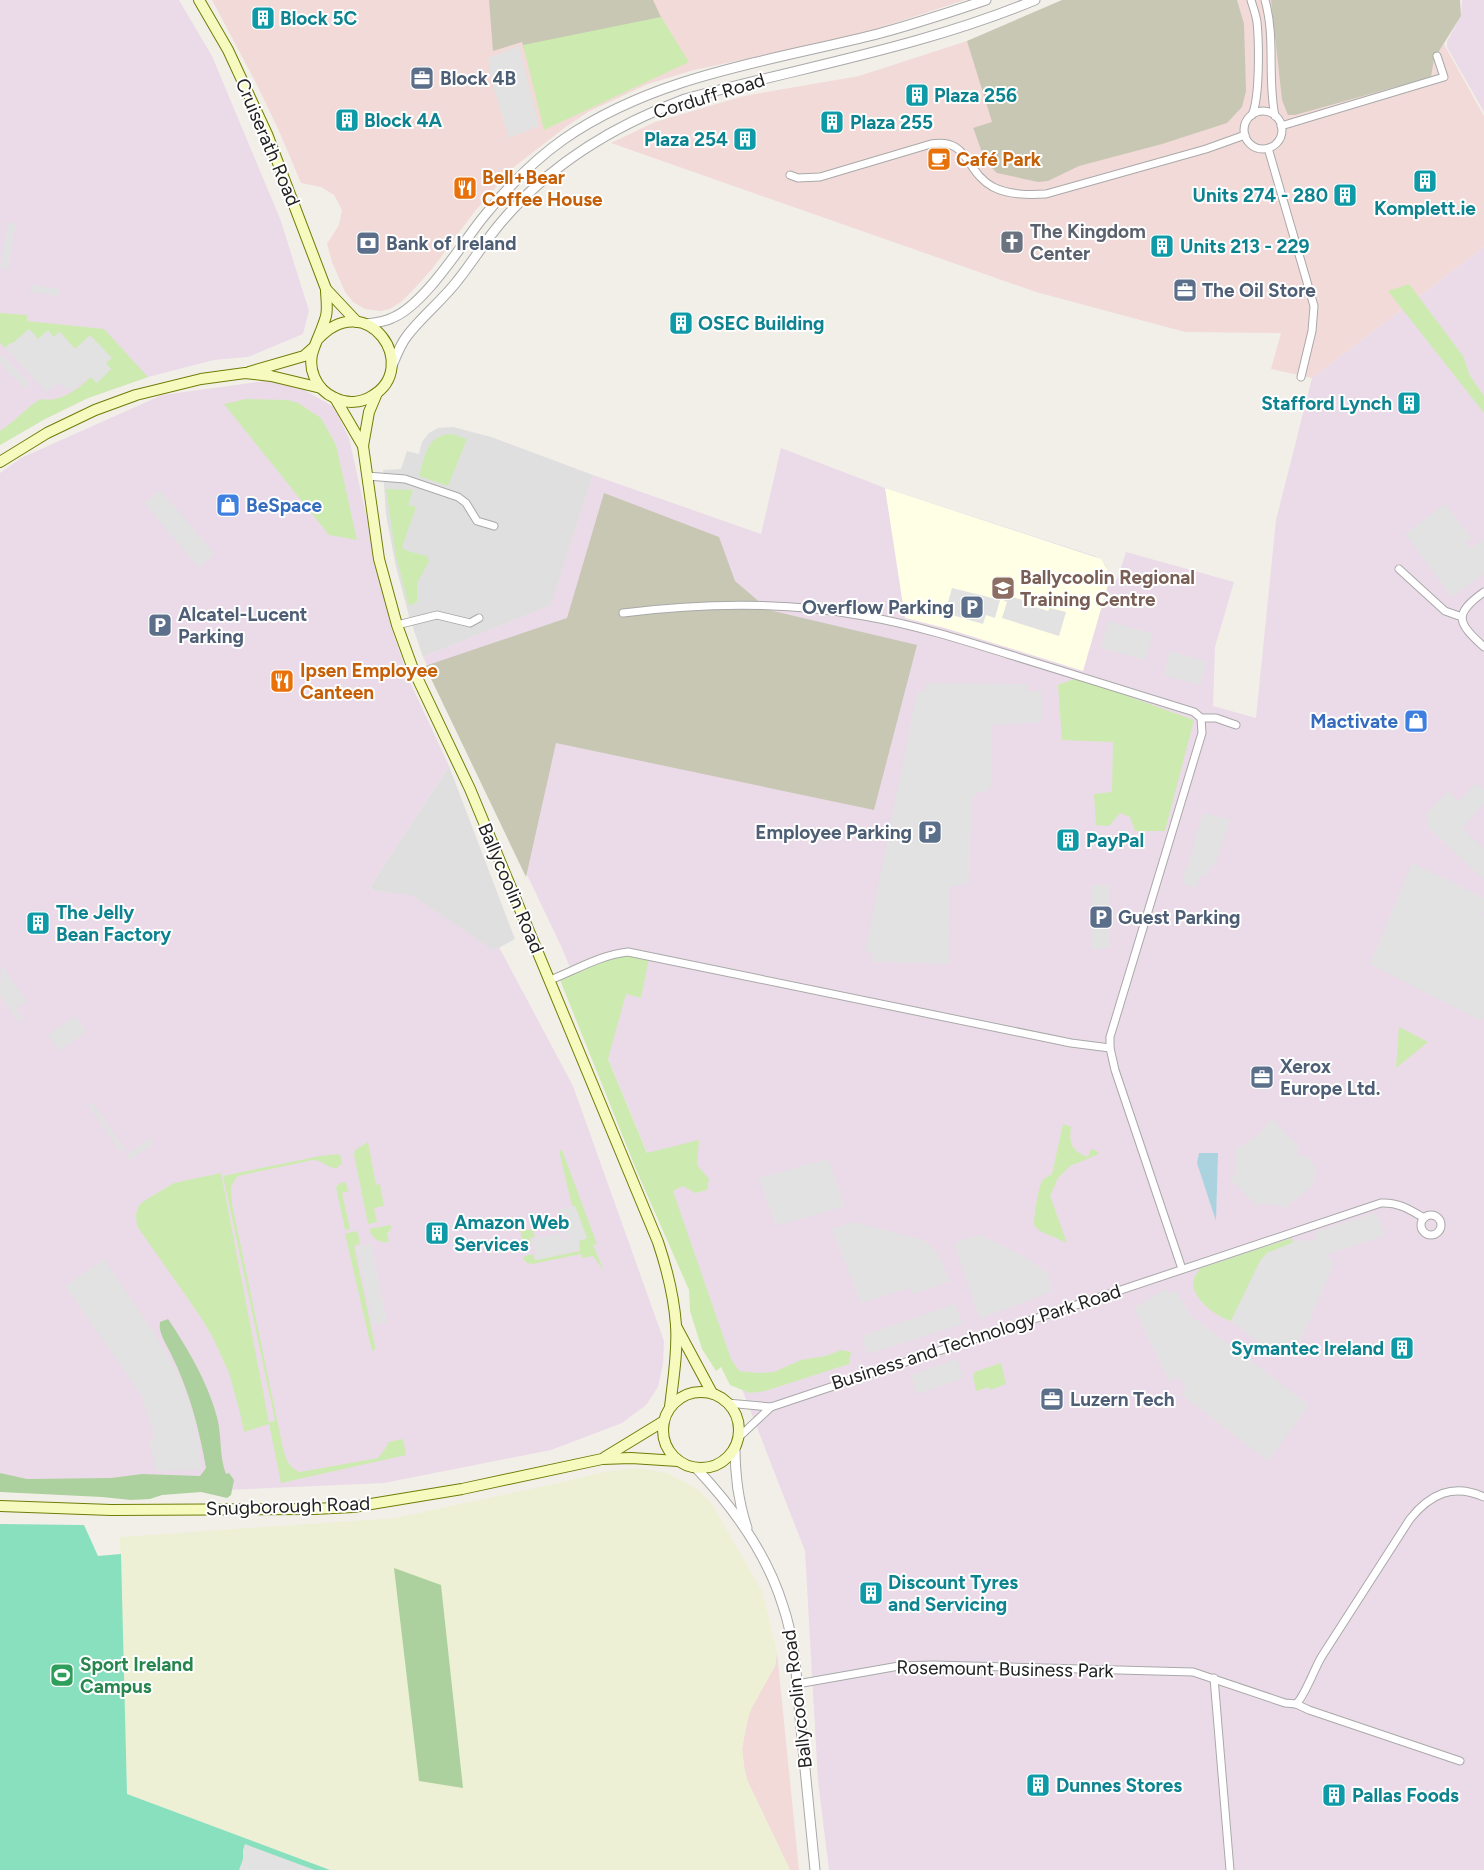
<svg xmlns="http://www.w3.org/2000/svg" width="1484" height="1870" viewBox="0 0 1484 1870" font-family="Figtree,sans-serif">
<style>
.residential{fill:#e0dfdf}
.commercial{fill:#f2dad9}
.industrial{fill:#ebdbe8}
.education{fill:#ffffe5}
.construction{fill:#c7c7b4}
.farmland{fill:#eef0d5}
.grass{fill:#cdebb0}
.forest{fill:#add19e}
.pitch{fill:#88e0be}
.parking{fill:#e2e2e2}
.water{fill:#aad3df}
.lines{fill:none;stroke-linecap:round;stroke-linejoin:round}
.minor-casing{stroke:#a9a9a9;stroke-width:9}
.tertiary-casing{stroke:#a9a9a9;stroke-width:11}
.secondary-casing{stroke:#707d05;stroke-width:12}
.minor{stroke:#fff;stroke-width:7}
.tertiary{stroke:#fff;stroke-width:9}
.secondary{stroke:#f7fabf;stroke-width:10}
.labels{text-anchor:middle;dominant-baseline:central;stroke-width:4;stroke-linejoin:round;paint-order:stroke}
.culture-label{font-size:19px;font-weight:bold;fill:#0d838f;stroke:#fff;text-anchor:start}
.service-label{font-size:19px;font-weight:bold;fill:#4e5e75;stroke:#fff;text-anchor:start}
.street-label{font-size:19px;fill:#222;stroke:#fff}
.food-label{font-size:19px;font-weight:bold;fill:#c56008;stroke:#fff;text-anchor:start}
.worship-label{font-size:19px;font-weight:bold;fill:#5b616d;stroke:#fff;text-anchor:start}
.shop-label{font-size:19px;font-weight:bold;fill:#366cbe;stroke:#fff;text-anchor:start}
.education-label{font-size:19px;font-weight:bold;fill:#785e54;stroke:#fff;text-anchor:start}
.leisure-label{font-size:19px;font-weight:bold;fill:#27864d;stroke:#fff;text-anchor:start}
</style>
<rect width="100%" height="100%" fill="#f2efe9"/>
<!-- residential -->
<g class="residential">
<polygon points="453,427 491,437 593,475 552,605 423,657 409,616 396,567 386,515 383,470 401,469 407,451 419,454 422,442 429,433 438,428"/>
<polygon points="449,766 515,939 493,951 411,896 374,891 370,887"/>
</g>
<!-- commercial -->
<g class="commercial">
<polygon points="212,0 965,0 873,30 828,42 694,70 648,84 588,112 567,126 514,167 475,211 432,269 414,289 401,302 390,309 380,311 365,309 353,302 345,292 332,262 327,244 339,225 342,210 334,195 321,187 301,183 279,131 256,83"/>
<polygon points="1066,0 1435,0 1455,5 1444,44 1484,116 1484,247 1312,378 1271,369 1281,333 1185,332 1036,292 611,143 655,122 744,96 859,76 967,41"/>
<polygon points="777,1652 799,1870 790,1870 747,1780 744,1766 742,1749 747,1722 751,1709 775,1666"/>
</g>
<!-- industrial -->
<g class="industrial">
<polygon points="0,0 179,0 212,56 281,221 309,311 303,334 248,357 214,360 148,377 88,398 45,419 0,445"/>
<polygon points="1462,0 1484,0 1484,112 1447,47 1447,41 1461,16"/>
<polygon points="1484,247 1484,1870 829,1870 818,1781 805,1551 691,1258 561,946 423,657 551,605 593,475 761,534 781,448 885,488 1095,556 1105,564 1107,569 1106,577 1117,580 1126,552 1234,582 1215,647 1213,706 1256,718 1276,520 1312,378"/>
<polygon points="265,381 297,386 334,407 349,438 391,627 410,682 449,766 370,887 374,891 411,895 493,950 499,947 573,1086 664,1341 663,1364 658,1387 646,1405 622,1423 551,1450 384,1483 228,1490 0,1487 0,473 21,458 162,395"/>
</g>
<!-- education -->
<polygon class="education" points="885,488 1101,559 1107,569 1106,577 1110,578 1083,671 945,628 905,618"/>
<!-- construction -->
<g class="construction">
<polygon points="489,0 653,0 681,60 547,126 522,42 493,51"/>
<polygon points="1062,0 1237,0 1244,24 1246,91 1242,107 1227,123 1162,144 1079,166 1048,181 1038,182 997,173 985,161 974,130 973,128 992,122 967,41"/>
<polygon points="1271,0 1460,0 1461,16 1434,59 1431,77 1295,115 1288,115 1282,100"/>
<polygon points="604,493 719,537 735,581 769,610 917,645 874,810 556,743 526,877 425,666 567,618"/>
</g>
<!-- farmland -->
<polygon class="farmland" points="639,1468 667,1473 683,1481 697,1489 712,1504 762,1591 777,1652 775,1666 751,1709 747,1722 742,1749 744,1766 747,1780 790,1870 330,1870 127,1794 120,1537 395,1518 563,1482 603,1472"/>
<!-- grass -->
<g class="grass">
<polygon points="661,17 689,62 544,130 523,45"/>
<polygon points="1409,284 1463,356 1470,376 1484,396 1484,413 1388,291"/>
<path d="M0,313L27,315V321L104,329L148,377L88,398L45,419L0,445V431C15,422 26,407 41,399C60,403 78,389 91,377L97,382L111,369L106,363L75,349L60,332L54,337L38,339L29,329L13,343H10L5,348L0,343Z"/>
<polygon points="246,399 288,400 298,403 321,418 336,445 357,540 329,535 224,404"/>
<path d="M452,434L467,439L448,486L419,476C426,455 426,435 452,434Z"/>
<polygon points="386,489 413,490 408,505 416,507 402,547 407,551 427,556 429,561 417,583 417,602 409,606 396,556"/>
<polygon points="1077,678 1194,720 1165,831 1135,831 1130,817 1120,813 1109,826 1096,825 1094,794 1112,792 1113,742 1062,740 1058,685"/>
<polygon points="628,954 649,958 641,998 626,994 608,1059 647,1153 699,1140 697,1165 709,1179 707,1190 695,1193 683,1186 673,1191 731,1359 739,1371 760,1373 774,1372 801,1360 826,1356 841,1350 851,1352 849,1364 765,1391 750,1393 730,1385 721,1367 716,1371 702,1349 690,1311 689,1290 638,1174 560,980 610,957"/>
<polygon points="1399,1027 1428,1042 1396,1068"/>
<path d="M1063,1124L1071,1127C1069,1143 1071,1151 1088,1157L1091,1149L1097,1151L1099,1154L1070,1166L1058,1178L1050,1196L1067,1243L1040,1231L1034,1225C1034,1216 1038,1188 1042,1181C1044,1178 1049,1176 1052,1174Z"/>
<polygon points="368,1142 376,1185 380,1184 384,1206 374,1208 377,1222 368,1224 354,1155 355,1150"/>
<polygon points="562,1150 597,1244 593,1245 604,1271 593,1256 582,1258 581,1254 532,1264 527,1263 523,1259 525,1256 533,1254 535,1260 580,1251 579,1241 587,1238 575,1206 572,1206 559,1151"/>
<path d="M338,1154L341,1157L342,1163L337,1168C328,1169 323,1160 313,1160L238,1176L231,1186L232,1204L279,1429C283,1445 283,1466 300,1472L378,1458L385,1449L389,1442L403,1439L406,1455L281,1483L269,1424L244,1432L240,1413L229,1373L213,1338L202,1319L137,1226L136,1214L139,1205L144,1201L174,1183L221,1173L269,1423L275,1420L223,1176L320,1156Z"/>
<polygon points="345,1182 349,1191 342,1193 350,1229 345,1230 336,1187 340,1183"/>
<path d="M391,1225V1229H389V1232L387,1233L389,1242C379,1243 372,1239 369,1229Z"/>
<polygon points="522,1227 527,1230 533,1229 535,1237 530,1238 531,1244 523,1245 520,1229"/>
<polygon points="355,1231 358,1233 360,1244 354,1246 375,1346 375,1349 372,1351 345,1234"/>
<path d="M1292,1238L1293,1243L1267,1253L1260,1261L1231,1321C1217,1317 1192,1299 1193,1282C1194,1277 1197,1272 1201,1268Z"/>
<polygon points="1001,1363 1006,1384 990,1390 989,1387 976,1391 973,1376 975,1372"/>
</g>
<!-- forest -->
<g class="forest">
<path d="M168,1319C188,1349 207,1381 217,1417C222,1436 219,1456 226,1474L229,1473L234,1480L231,1495L227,1498L201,1492L162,1495L150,1499L131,1500L102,1497L0,1492V1473L27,1479L111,1478L142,1474L200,1476L206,1468C199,1428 189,1390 171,1354C166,1343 158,1333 160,1322Z"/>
<polygon points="394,1568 441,1585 463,1788 419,1781"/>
</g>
<!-- pitch -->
<polygon class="pitch" points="0,1524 84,1525 98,1556 121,1554 127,1794 330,1870 0,1870"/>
<!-- parking -->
<g class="parking">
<polygon points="519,46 539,126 509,138 492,82 488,58"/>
<polygon points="8,222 16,224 8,270 0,268"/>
<polygon points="31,285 60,289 59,296 30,292"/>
<polygon points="29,329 38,339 48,330 54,337 59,332 75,349 90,335 112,358 106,363 111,369 97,383 91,377 69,391 60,383 46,392 5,348 10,343 13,343"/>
<polygon points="3,355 30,384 25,389 0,363 0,358"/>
<polygon points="160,490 215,554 199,568 144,503"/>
<polygon points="1445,504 1472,538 1465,542 1471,548 1484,539 1484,574 1452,597 1405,534"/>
<polygon points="952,588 1000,600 995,618 986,615 983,624 945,613"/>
<polygon points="1005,595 1023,600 1022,603 1048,611 1050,608 1066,612 1059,636 1002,618 1007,602 1003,600"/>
<polygon points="1108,621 1153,634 1145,660 1101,648"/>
<polygon points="1170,651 1207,662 1200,685 1164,675"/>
<polygon points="926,683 1027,684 1027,692 1041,690 1041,722 991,725 991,786 988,790 985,792 978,792 972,799 969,882 966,884 950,887 949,964 874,962 871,952 865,951 917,691 925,691"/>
<polygon points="1476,783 1484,790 1484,804 1462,828 1484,849 1484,880 1428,827 1426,814 1448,791 1459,801"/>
<polygon points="1203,813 1230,820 1215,866 1211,864 1206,876 1201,875 1195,888 1182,883"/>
<polygon points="1412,863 1484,898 1484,910 1482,914 1484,915 1484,1016 1481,1021 1370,964"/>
<polygon points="1091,885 1110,885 1110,948 1091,949"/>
<polygon points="1,965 27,1001 16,1009 23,1019 19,1022 0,996"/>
<polygon points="75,1016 86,1032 59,1051 48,1035"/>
<polygon points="92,1102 125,1149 120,1152 88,1105"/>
<polygon points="1272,1119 1299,1147 1296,1153 1299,1156 1307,1155 1317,1170 1313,1185 1285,1208 1279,1205 1271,1205 1262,1203 1258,1207 1230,1179 1235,1173 1236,1149 1257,1136"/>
<polygon points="150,1138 154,1144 130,1160 126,1155"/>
<polygon points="828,1159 845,1206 776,1226 759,1178"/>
<polygon points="575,1206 587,1238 578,1241 580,1250 537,1260 532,1240 560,1233 562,1240 569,1237 570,1234 565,1236 556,1212 560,1211 560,1209"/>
<polygon points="1376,1213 1385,1235 1327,1255 1334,1264 1295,1353 1286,1357 1271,1351 1231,1321 1261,1260 1267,1253 1297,1241 1316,1240 1315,1232"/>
<polygon points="853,1222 923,1240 936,1251 950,1281 913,1294 910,1288 861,1303 832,1229"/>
<polygon points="981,1235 1023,1256 1048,1273 1052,1291 980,1319 954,1245 960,1240"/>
<polygon points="371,1243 387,1323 373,1325 357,1247"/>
<polygon points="104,1259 153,1331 177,1372 193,1414 199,1442 201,1470 156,1471 149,1441 154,1437 142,1396 65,1286"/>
<polygon points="1165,1289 1170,1294 1176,1290 1190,1315 1309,1405 1268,1461 1182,1395 1186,1387 1179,1377 1169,1381 1134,1308"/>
<polygon points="955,1304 963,1324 867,1354 862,1336"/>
<polygon points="957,1359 963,1378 917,1394 911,1375"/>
<polygon points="245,1844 301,1865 315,1870 239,1870 243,1859 243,1850"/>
</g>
<!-- water -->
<polygon class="water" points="1199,1153 1218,1153 1216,1221 1197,1163"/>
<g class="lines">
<!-- minor casing -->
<g class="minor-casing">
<g id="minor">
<path d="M1251,0C1253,7 1256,15 1257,22C1259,42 1260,98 1252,115"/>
<path d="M1265,0C1276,39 1267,78 1275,116"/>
<circle cx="1263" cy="130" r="19"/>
<polyline points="1281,126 1444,77 1437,56"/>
<polyline points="1268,148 1314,306 1312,331 1301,377"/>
<path d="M790,175L798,178L820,177L931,144C970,138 964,171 993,187C1009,195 1028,195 1046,194L1206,149L1245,135"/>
<polyline points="367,476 405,479 458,497 466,503 477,521 494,526"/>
<polyline points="1399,569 1445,611 1462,617"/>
<path d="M1484,592C1452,615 1458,623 1484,647"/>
<path d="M623,613C703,603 784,601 864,616C916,625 966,641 1017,657C1076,675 1135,694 1194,712L1201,718H1216L1236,725"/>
<polyline points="397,625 437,615 470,623 479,618"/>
<path d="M550,980C576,970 600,955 628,952L1071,1043L1110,1048"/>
<circle cx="1431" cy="1225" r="10"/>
<polyline points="1182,1269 1115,1070 1110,1048 1110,1037 1202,733 1201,718"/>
<path d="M727,1403L771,1407L1381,1203C1398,1202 1409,1209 1424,1218"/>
<polyline points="739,1437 771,1407"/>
<polyline points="1214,1678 1230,1870"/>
<polyline points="797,1684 899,1666 933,1665 1193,1672 1285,1703 1296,1704 1309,1710 1460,1761"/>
<path d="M1296,1704C1304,1698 1315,1667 1322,1656L1410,1519C1430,1494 1453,1483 1484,1497"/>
</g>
</g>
<!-- tertiary casing -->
<g class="tertiary-casing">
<g id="tertiary">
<path d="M366,324C375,323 384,322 392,318C425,305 462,243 485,215C508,187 534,160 564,139C658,74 773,61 881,33C917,23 951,12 986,0"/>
<path d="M392,366C396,356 400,345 407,336C422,316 443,300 458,280C474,260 487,238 504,219C553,162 615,125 685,99C802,67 922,47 1035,0"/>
<path d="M735,1447C735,1476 738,1501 747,1528"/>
<path d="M696,1468C733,1507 767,1554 783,1606C795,1641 797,1681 800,1718C805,1769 810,1820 815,1870"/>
</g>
</g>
<!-- secondary casing -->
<g class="secondary-casing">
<g id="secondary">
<polyline points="199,0 228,50 267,134 326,289 357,322"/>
<path d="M318,339C367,286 422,367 372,396C361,403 347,404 335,398C316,390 306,367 314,348C318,337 323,327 326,316C328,308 326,297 326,289"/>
<polyline points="249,372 304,356 313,348"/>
<path d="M377,393L369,412L363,446L379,559L397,625L413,669L470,789L658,1242C667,1269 674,1297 676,1325C678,1352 673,1380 670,1407"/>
<polyline points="335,398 363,446"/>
<polyline points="0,462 47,433 95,410 136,395 201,379 245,373 271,376 321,388"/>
<polyline points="676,1326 712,1393"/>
<circle cx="701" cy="1430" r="38"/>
<polyline points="605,1457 664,1421"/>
<polyline points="0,1506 111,1510 314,1509 353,1507 462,1489 602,1459 631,1458 678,1461"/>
</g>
</g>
<!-- minor -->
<use href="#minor" class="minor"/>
<!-- tertiary -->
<use href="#tertiary" class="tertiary"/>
<!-- secondary -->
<use href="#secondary" class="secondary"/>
</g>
<!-- icons -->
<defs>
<g id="building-square" transform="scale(1.25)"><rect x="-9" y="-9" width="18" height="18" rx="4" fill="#0f9aa8" stroke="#fff"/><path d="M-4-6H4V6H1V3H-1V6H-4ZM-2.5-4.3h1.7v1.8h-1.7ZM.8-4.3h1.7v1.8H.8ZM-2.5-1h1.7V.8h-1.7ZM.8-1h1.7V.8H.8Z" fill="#fff"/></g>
<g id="office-square" transform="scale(1.25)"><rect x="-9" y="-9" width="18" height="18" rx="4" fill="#5c6f8a" stroke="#fff"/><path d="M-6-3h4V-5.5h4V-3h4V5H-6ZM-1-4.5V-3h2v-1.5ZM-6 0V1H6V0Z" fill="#fff"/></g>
<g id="cafe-square" transform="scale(1.25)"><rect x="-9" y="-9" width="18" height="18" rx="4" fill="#e8710a" stroke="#fff"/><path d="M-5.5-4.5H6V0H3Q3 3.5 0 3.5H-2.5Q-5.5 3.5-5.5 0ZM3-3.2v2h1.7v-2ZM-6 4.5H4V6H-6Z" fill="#fff"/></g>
<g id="restaurant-square" transform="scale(1.25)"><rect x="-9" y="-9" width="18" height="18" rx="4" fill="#e8710a" stroke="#fff"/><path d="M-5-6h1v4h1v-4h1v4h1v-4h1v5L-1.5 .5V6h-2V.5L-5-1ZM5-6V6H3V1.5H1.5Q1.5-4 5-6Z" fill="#fff"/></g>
<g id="church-square" transform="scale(1.25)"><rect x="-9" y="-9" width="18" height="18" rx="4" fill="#6b7280" stroke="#fff"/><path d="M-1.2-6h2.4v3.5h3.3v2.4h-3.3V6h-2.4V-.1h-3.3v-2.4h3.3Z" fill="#fff"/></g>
<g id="bank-square" transform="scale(1.25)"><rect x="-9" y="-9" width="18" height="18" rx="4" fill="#5c6f8a" stroke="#fff"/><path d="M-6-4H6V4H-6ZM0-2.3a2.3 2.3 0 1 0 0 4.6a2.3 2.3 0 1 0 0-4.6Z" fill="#fff"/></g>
<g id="shop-square" transform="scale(1.25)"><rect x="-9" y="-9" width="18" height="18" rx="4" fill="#3f7fe0" stroke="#fff"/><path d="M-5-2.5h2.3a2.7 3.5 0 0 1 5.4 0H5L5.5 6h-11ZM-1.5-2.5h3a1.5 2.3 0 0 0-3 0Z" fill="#fff"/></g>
<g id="university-square" transform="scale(1.25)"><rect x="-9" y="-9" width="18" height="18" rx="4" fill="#8d6e63" stroke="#fff"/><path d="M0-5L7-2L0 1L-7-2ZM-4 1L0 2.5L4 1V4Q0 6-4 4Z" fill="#fff"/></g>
<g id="parking-square" transform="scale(1.25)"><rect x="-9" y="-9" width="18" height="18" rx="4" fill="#5c6f8a" stroke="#fff"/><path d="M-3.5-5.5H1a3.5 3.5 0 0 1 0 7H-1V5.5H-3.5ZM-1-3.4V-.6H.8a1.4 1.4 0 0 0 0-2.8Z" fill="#fff"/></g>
<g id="stadium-square" transform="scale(1.25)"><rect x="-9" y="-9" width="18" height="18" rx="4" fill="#2e9e5b" stroke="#fff"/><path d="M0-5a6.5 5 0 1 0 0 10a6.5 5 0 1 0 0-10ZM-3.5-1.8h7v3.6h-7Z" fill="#fff"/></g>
</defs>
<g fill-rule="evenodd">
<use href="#building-square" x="263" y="18"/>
<use href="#office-square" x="422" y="78"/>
<use href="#building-square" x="917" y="95"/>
<use href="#building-square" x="347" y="120"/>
<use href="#building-square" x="832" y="122"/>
<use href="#building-square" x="745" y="139"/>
<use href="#cafe-square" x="939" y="159"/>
<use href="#building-square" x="1425" y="181"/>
<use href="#restaurant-square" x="465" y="188"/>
<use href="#building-square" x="1345" y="195"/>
<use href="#church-square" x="1012" y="242"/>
<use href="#bank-square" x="368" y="243"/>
<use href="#building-square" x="1162" y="246"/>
<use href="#office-square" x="1185" y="290"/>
<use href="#building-square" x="681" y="323"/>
<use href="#building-square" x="1409" y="403"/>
<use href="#shop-square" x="228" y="505"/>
<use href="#university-square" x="1003" y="588"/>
<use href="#parking-square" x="972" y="607"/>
<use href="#parking-square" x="160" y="625"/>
<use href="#restaurant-square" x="282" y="681"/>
<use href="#shop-square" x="1416" y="721"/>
<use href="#parking-square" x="930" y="832"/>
<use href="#building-square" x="1068" y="840"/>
<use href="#parking-square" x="1101" y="917"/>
<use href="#building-square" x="38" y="923"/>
<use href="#office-square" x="1262" y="1077"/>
<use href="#building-square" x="437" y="1233"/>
<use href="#building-square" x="1402" y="1348"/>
<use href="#office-square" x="1052" y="1399"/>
<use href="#building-square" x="871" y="1593"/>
<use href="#stadium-square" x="62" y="1675"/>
<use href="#building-square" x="1038" y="1785"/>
<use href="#building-square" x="1334" y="1795"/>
</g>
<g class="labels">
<!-- culture labels -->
<g class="culture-label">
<text x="280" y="18">Block 5C</text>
<text x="934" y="95">Plaza 256</text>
<text x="364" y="120">Block 4A</text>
<text x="850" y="122">Plaza 255</text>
<text x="728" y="139" text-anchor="end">Plaza 254</text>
<text x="1328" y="195" text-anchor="end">Units 274 - 280</text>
<text x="1425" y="208" text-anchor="middle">Komplett.ie</text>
<text x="1180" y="246">Units 213 - 229</text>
<text x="698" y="323">OSEC Building</text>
<text x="1392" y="403" text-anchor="end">Stafford Lynch</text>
<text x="1086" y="840">PayPal</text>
<text x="56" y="912">The Jelly<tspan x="56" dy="22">Bean Factory</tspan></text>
<text x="454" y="1222">Amazon Web<tspan x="454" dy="22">Services</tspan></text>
<text x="1384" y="1348" text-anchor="end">Symantec Ireland</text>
<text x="888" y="1582">Discount Tyres<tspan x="888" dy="22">and Servicing</tspan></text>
<text x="1056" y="1785">Dunnes Stores</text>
<text x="1352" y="1795">Pallas Foods</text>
</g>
<!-- service labels -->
<g class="service-label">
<text x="440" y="78">Block 4B</text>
<text x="386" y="243">Bank of Ireland</text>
<text x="1202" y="290">The Oil Store</text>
<text x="954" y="607" text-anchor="end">Overflow Parking</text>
<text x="178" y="614">Alcatel-Lucent<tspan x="178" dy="22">Parking</tspan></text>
<text x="912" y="832" text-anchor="end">Employee Parking</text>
<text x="1118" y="917">Guest Parking</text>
<text x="1280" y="1066">Xerox<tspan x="1280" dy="22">Europe Ltd.</tspan></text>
<text x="1070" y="1399">Luzern Tech</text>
</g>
<!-- street labels -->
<g class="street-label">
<text transform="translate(709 96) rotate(-17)">Corduff Road</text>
<text transform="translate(268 142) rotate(67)">Cruiserath Road</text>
<text transform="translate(511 888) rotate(67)">Ballycoolin Road</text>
<text transform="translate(976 1337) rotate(-18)">Business and Technology Park Road</text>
<text transform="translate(288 1506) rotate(-2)">Snugborough Road</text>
<text transform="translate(1005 1669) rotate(1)">Rosemount Business Park</text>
<text transform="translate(797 1699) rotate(-97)">Ballycoolin Road</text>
</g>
<!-- food labels -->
<g class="food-label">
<text x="956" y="159">Café Park</text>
<text x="482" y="177">Bell+Bear<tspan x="482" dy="22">Coffee House</tspan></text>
<text x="300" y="670">Ipsen Employee<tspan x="300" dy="22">Canteen</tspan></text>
</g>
<!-- worship labels -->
<g class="worship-label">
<text x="1030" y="231">The Kingdom<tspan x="1030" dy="22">Center</tspan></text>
</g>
<!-- shop labels -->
<g class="shop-label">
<text x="246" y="505">BeSpace</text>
<text x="1398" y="721" text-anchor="end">Mactivate</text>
</g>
<!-- education labels -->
<g class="education-label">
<text x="1020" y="577">Ballycoolin Regional<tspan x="1020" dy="22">Training Centre</tspan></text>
</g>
<!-- leisure labels -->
<g class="leisure-label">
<text x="80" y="1664">Sport Ireland<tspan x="80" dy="22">Campus</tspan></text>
</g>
</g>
</svg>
